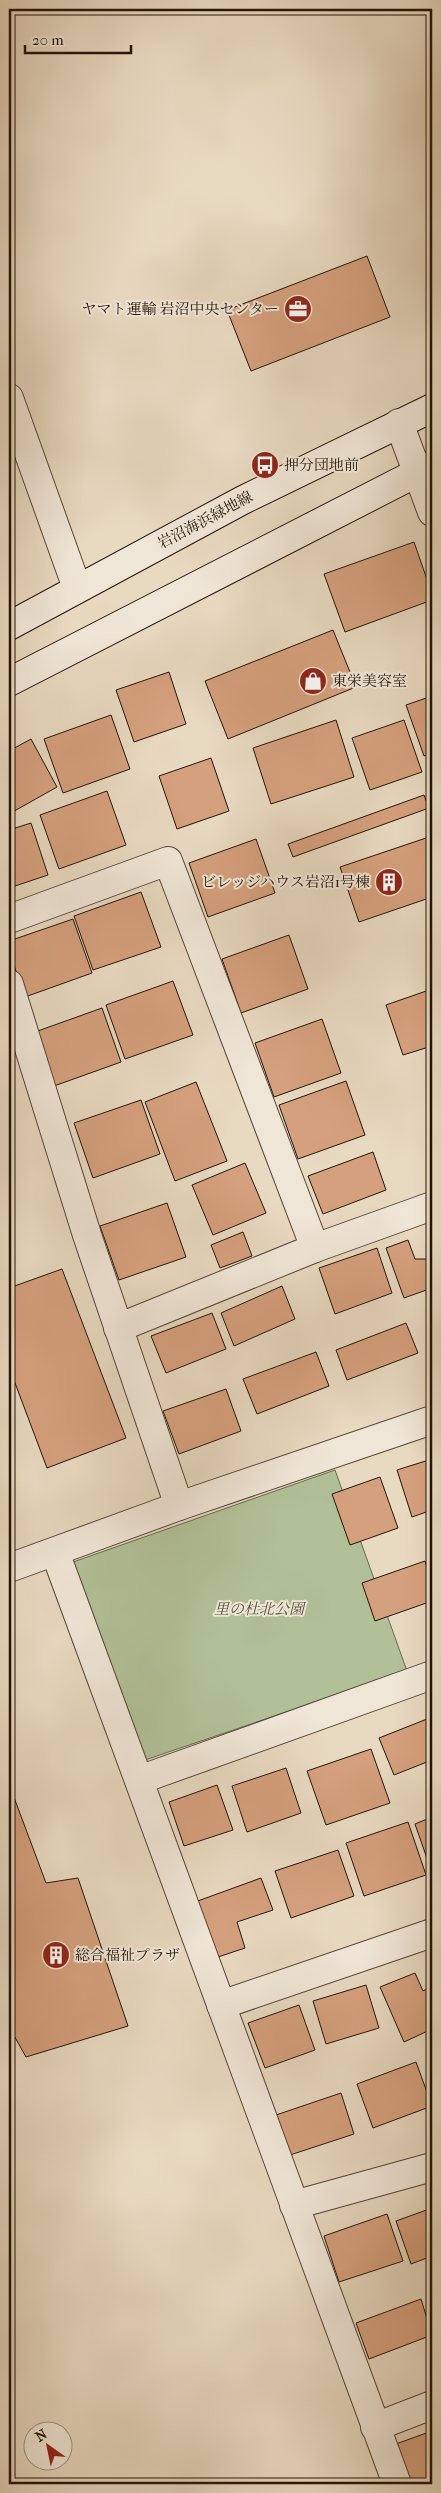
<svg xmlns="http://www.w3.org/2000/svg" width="441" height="2493" viewBox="0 0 441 2493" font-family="'IM FELL French Canon','Noto Serif JP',serif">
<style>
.green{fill:#b1c097;stroke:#6a6a4f}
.building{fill:#d5a07d;stroke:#221407}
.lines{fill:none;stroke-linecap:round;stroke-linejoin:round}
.street-casing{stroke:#544536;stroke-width:30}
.secondary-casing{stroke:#221407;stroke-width:30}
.street{stroke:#f0e6d7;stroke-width:28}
.secondary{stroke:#f0e6d7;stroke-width:28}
.labels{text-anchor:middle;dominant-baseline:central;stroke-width:4;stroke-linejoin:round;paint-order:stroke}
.poi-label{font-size:15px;fill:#221407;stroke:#f0e6d7;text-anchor:start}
.street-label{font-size:15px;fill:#221407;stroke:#f0e6d7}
.park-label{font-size:15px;font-style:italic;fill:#545039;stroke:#f0e6d7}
</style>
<rect width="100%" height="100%" fill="#e8d9c1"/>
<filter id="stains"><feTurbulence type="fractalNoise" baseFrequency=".004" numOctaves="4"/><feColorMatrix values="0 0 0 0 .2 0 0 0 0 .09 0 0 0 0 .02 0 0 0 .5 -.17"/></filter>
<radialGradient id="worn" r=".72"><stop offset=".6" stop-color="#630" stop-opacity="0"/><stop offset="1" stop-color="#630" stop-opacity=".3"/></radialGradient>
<!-- green -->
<polygon class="green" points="335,1470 407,1671 145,1760 73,1562"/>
<!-- building -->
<g class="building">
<polygon points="367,256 390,317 251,371 227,310"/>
<polygon points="414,542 432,594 432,600 345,632 324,574"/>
<polygon points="333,630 356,687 228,739 205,681"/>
<polygon points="169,672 186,724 134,742 116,690"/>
<polygon points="432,696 432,753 424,756 406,705"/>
<polygon points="111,715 130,769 63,793 44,739"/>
<polygon points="336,720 354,777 271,804 253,748"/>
<polygon points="404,720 422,772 370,790 352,738"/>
<polygon points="31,739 57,787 9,814 9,751"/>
<polygon points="211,758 229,811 177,829 159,776"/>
<polygon points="107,791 126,845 59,869 40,815"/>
<polygon points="424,795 429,808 293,857 288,844"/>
<polygon points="31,823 48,875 9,888 9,830"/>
<polygon points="432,836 432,897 359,922 340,867"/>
<polygon points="256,839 275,893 208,917 189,863"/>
<polygon points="141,892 161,947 93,970 74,916"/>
<polygon points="73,919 92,973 25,997 9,951 9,941"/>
<polygon points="289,935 308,989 241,1013 222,959"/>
<polygon points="173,981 193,1035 125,1059 106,1005"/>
<polygon points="432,989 432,1046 403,1055 386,1005"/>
<polygon points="102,1008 121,1062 54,1086 35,1032"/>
<polygon points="322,1019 341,1073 274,1097 255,1043"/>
<polygon points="346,1081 365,1135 298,1159 279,1105"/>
<polygon points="196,1082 227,1161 175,1181 145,1102"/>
<polygon points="141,1100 160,1154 93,1178 74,1123"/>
<polygon points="373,1152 386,1190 323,1214 308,1176"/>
<polygon points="245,1163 266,1213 213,1235 192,1185"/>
<polygon points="167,1203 186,1257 119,1280 100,1226"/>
<polygon points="243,1232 252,1256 220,1268 211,1245"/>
<polygon points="408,1240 415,1259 432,1259 432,1288 404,1298 386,1248"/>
<polygon points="377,1248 392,1293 335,1314 319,1268"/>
<polygon points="62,1269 126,1438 47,1468 9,1367 9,1288"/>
<polygon points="282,1286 295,1319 234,1346 221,1313"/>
<polygon points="212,1313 226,1349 166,1373 151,1336"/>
<polygon points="406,1323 418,1353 347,1380 336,1350"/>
<polygon points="316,1352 329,1386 257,1414 243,1379"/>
<polygon points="226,1389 241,1431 179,1454 163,1411"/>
<polygon points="432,1459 432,1510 412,1517 397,1470"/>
<polygon points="380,1477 398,1528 350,1545 332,1494"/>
<polygon points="425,1561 432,1584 432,1601 375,1621 362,1583"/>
<polygon points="432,1717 432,1760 394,1775 379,1738"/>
<polygon points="371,1749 390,1803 326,1825 307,1771"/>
<polygon points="286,1768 301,1813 247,1832 232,1786"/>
<polygon points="9,1784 46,1883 78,1878 128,2026 26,2057 12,2032 9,2032"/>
<polygon points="217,1785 233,1830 184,1846 169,1802"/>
<polygon points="432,1817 432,1867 430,1867 415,1824"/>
<polygon points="408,1822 426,1875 364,1896 346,1843"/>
<polygon points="338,1850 354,1896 291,1918 275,1871"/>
<polygon points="261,1878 273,1910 237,1922 245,1948 215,1958 195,1902"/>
<polygon points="415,1973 423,1991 432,1986 432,2029 404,2042 380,1987"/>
<polygon points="366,1985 379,2028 326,2044 313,2001"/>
<polygon points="299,2005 315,2050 265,2068 248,2023"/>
<polygon points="416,2062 432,2106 373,2128 357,2084"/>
<polygon points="341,2093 354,2134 290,2155 276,2115"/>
<polygon points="432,2208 432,2256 411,2264 396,2221"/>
<polygon points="387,2214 403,2261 339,2282 324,2236"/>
<polygon points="421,2299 432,2335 369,2359 356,2323"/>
<polygon points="432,2431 432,2484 407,2484 393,2445"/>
</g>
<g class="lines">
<!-- street casing -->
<g class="street-casing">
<g id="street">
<polyline points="9,398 77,588"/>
<polyline points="399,423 432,512"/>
<polyline points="9,919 168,861 315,1248 432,1206"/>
<polyline points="9,984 87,1235 179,1506"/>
<polyline points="118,1328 315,1248"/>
<polyline points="55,1552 397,2484"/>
<polyline points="9,1568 179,1506 432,1420"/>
<polyline points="139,1780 432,1675"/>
<polyline points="221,2005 432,1933"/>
<polyline points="294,2205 432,2167"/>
<polyline points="375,2427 432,2405"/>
</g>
</g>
<!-- secondary casing -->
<g class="secondary-casing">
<g id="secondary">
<polyline points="9,626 243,500 432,408"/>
<polyline points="9,682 432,465"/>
</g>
</g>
<!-- street -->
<use href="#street" class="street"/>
<!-- secondary -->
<use href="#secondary" class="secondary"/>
</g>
<!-- icons -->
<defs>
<g id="office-disc" transform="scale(1.4375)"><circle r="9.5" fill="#8f2418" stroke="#f0e6d7"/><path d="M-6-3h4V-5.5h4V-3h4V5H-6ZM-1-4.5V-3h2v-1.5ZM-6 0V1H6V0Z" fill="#fff"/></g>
<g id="bus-disc" transform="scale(1.4375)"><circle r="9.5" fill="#8f2418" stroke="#f0e6d7"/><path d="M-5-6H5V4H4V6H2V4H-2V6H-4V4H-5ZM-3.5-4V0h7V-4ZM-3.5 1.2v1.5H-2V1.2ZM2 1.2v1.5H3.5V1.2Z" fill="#fff"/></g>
<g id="shop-disc" transform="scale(1.4375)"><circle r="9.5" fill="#8f2418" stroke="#f0e6d7"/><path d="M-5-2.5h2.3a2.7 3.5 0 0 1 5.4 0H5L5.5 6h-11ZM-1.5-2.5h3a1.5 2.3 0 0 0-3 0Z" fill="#fff"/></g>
<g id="building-disc" transform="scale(1.4375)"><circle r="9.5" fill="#8f2418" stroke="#f0e6d7"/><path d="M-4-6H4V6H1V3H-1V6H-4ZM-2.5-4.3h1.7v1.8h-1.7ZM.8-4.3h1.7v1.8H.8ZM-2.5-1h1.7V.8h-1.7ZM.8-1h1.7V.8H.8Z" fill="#fff"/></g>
</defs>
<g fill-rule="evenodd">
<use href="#office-disc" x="298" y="309"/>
<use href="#bus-disc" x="265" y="465"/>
<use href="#shop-disc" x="313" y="681"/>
<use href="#building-disc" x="389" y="882"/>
<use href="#building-disc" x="56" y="1955"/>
</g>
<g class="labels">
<!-- poi labels -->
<g class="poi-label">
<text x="279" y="309" text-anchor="end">ヤマト運輸 岩沼中央センター</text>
<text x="284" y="465">押分団地前</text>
<text x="332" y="681">東栄美容室</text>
<text x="370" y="882" text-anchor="end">ビレッジハウス岩沼1号棟</text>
<text x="75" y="1955">総合福祉プラザ</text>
</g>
<!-- street labels -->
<g class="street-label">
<text transform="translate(205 520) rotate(-28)">岩沼海浜緑地線</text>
</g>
<!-- park labels -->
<g class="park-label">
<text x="259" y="1609">里の杜北公園</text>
</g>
</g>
<!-- margin -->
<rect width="441" height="2493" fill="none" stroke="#e8d9c1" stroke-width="30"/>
<rect x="10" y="10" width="421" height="2473" fill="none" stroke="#221407" stroke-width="2.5"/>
<rect x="15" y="15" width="411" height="2463" fill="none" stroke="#221407"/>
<!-- north arrow -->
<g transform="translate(48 2446) rotate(327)"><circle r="24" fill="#f0e6d7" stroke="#9e9284"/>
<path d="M0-4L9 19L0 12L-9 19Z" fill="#8f2418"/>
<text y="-8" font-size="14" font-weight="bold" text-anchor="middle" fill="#221407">N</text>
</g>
<!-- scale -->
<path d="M25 45v8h106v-8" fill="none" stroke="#221407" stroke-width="2.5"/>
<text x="32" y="45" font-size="15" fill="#221407" stroke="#f0e6d7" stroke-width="4" paint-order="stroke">20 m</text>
<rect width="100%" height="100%" filter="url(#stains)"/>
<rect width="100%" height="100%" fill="url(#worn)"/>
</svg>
